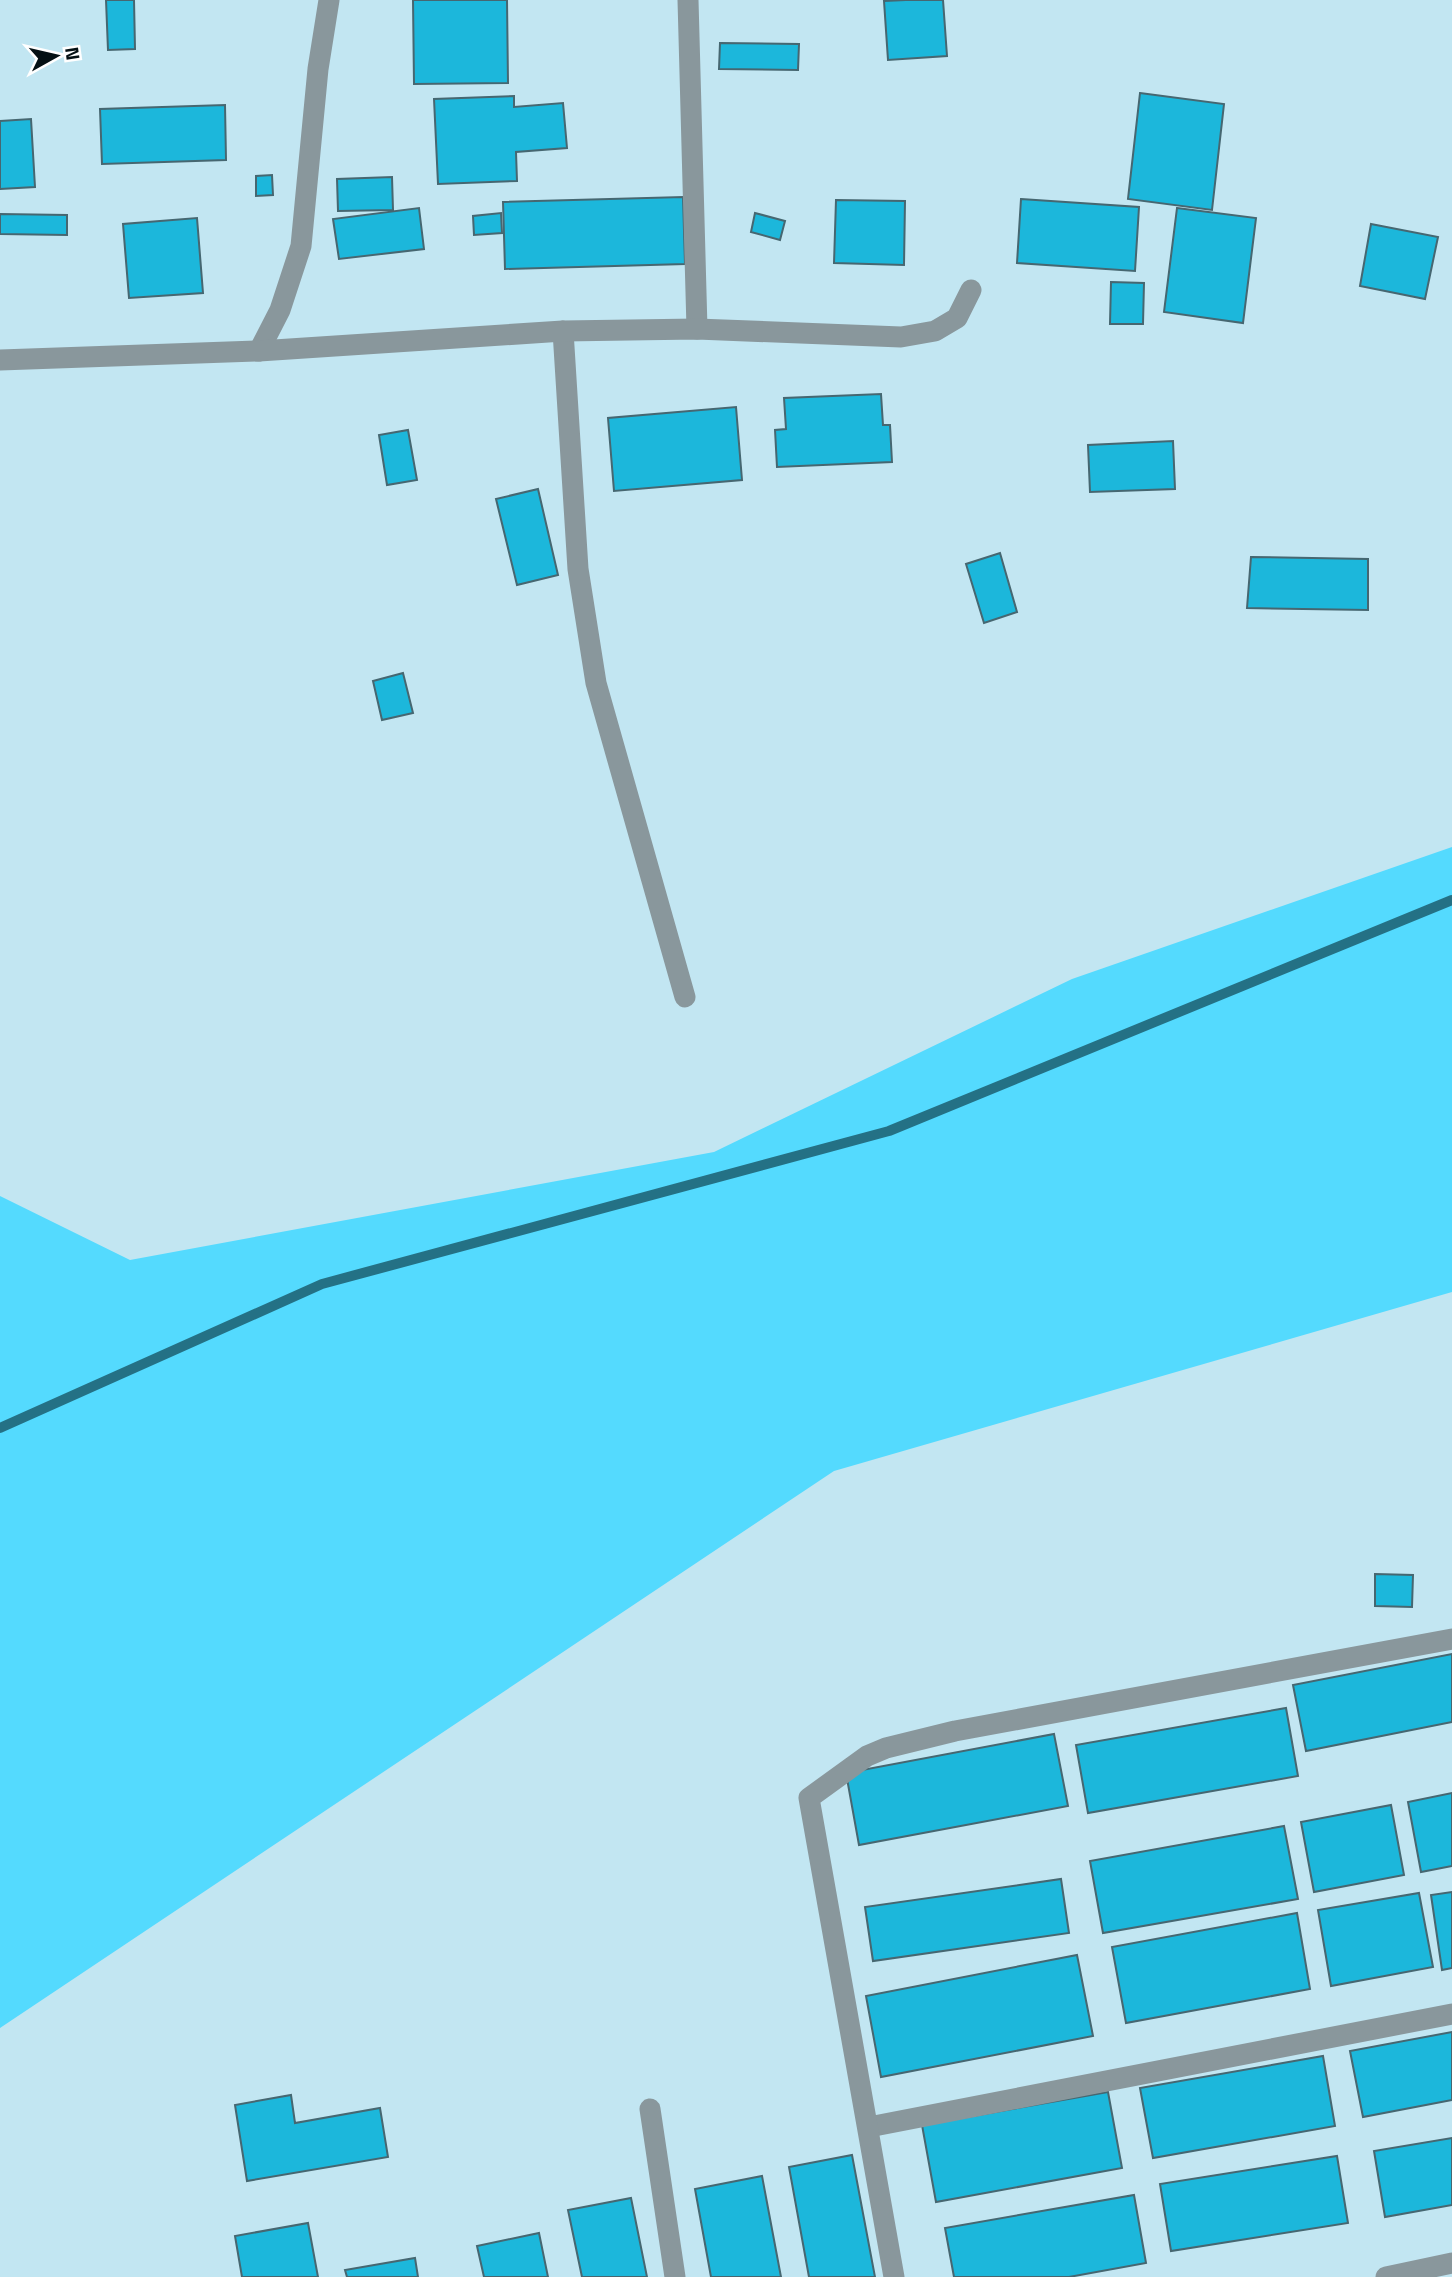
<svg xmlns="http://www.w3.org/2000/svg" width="1452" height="2277" viewBox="0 0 1452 2277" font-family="'Titillium Web',sans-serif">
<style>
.green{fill:#54dafe}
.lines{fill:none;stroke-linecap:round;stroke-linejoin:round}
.stream{stroke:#247185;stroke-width:10}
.building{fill:#1cb7db;stroke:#466771;stroke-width:2}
.minor{stroke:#89979c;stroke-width:21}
</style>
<rect width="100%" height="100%" fill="#c2e6f2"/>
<!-- green -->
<polygon class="green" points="1452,847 1452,1292 834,1471 0,2028 0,1196 130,1260 714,1152 1072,979"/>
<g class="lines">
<!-- stream -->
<polyline class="stream" points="0,1428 322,1284 889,1131 1452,900"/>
</g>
<!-- building -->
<g class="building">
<polygon points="106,0 134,0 135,49 108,50"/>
<polygon points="413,0 507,0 508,83 414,84"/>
<polygon points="906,0 943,0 947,56 888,60 884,1"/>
<polygon points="720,43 799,44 798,70 719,69"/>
<polygon points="1140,93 1224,104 1212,210 1128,199"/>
<polygon points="514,96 514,107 563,103 567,148 516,152 517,181 438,184 434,99"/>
<polygon points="225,105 226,160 102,164 100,109"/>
<polygon points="31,119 35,187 0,189 0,121"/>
<polygon points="272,175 273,195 256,196 256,176"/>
<polygon points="392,177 393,210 338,211 337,179"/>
<polygon points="683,197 685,264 505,269 503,202"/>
<polygon points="1021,199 1139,207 1135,271 1017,263"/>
<polygon points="836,200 905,201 904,265 834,263"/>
<polygon points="419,208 424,249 339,259 333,219"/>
<polygon points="1177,208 1256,218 1243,323 1164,312"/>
<polygon points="501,213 502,233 474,235 473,216"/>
<polygon points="755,213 785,221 780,240 751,232"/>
<polygon points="0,214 67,215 67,235 0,234"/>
<polygon points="197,218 203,293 129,298 123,224"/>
<polygon points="1371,224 1438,237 1425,299 1360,286"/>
<polygon points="1111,282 1144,283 1143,324 1110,324"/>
<polygon points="881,394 883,425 890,425 892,462 777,467 775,430 786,429 784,398"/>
<polygon points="736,407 742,480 614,491 608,418"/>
<polygon points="408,430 417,480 387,485 379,435"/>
<polygon points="1173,441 1175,489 1090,492 1088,445"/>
<polygon points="538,489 558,575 517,585 496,499"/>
<polygon points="1000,553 1017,612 984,623 966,564"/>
<polygon points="1251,557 1368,559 1368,610 1247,608"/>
<polygon points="403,673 413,713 382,720 373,681"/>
<polygon points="1375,1574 1413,1575 1412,1607 1375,1606"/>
<polygon points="1452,1654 1452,1722 1306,1751 1293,1685"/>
<polygon points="1286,1708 1298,1776 1088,1813 1076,1745"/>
<polygon points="1054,1734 1068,1806 859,1845 846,1773"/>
<polygon points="1452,1793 1452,1866 1421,1872 1408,1802"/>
<polygon points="1391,1805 1404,1875 1314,1892 1301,1822"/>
<polygon points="1284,1826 1298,1899 1103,1933 1090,1861"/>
<polygon points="1061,1879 1069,1933 873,1961 865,1907"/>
<polygon points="1452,1892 1452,1968 1442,1970 1431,1895"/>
<polygon points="1419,1893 1433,1967 1331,1986 1318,1910"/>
<polygon points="1297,1913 1310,1989 1126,2023 1112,1947"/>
<polygon points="1077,1955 1093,2036 881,2077 866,1996"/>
<polygon points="1452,2032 1452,2100 1363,2117 1350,2051"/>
<polygon points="1323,2056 1335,2126 1153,2158 1140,2088"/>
<polygon points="1108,2092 1122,2168 936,2202 922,2125"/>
<polygon points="291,2095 295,2123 380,2108 388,2157 247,2181 235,2105"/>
<polygon points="1452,2138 1452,2205 1385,2217 1374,2151"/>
<polygon points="852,2155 875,2277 809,2277 789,2167"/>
<polygon points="1337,2156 1348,2223 1171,2251 1160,2184"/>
<polygon points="762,2176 781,2277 711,2277 695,2189"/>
<polygon points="1134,2195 1146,2263 1069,2277 954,2277 945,2228"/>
<polygon points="631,2198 647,2277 582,2277 568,2210"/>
<polygon points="308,2223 318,2277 242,2277 235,2236"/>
<polygon points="539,2233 548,2277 484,2277 477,2246"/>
<polygon points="415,2258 418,2277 347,2277 345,2270"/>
</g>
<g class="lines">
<!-- minor -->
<g class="minor">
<polyline points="688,0 697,329"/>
<polyline points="563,331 578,569 596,683 685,997"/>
<polyline points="259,351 280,310 301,246 318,69 329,0"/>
<polyline points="0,360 259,351 563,331 697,329 901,337 935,331 957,318 971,290"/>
<polyline points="650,2109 675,2277"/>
<polyline points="869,2127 1452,2014"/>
<polyline points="894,2277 809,1798 867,1756 886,1748 955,1731 1452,1639"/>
<polyline points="1386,2277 1452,2263"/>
</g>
</g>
<!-- north arrow -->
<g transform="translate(56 56) rotate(82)" stroke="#ffffff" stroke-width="5" paint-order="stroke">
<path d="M0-5L12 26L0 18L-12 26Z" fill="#041014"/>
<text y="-10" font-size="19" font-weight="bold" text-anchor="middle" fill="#041014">N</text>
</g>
</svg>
